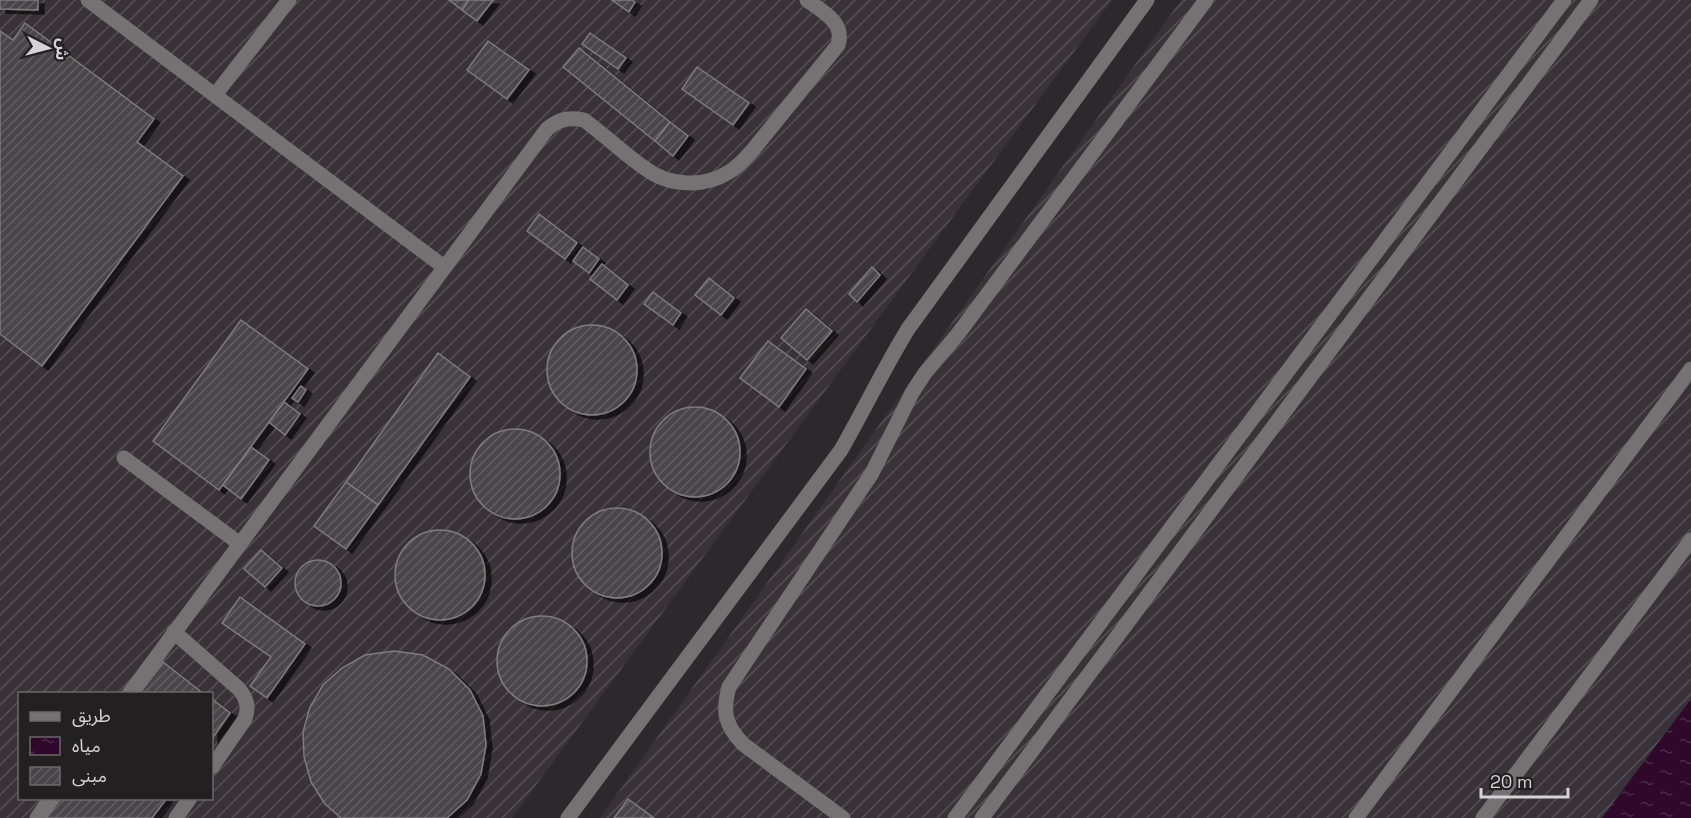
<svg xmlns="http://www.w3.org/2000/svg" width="1691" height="818" viewBox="0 0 1691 818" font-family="'Space Grotesk','Noto Sans Arabic',sans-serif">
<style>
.industrial{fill:url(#industrial-furrows);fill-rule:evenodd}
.water{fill:url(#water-ripples)}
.building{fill:url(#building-hatch);stroke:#7f7b7e;stroke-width:1.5;filter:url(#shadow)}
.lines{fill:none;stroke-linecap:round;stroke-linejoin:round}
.minor{stroke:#747273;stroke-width:15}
</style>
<defs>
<pattern id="industrial-furrows" width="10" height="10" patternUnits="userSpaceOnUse" patternTransform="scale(1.5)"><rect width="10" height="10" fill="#3a3239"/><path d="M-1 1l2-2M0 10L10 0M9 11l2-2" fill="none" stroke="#564f55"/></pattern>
<pattern id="water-ripples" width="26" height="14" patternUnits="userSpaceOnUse" patternTransform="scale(1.5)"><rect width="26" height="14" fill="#2f082c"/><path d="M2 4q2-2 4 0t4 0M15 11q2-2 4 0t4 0" fill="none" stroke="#4c2b4a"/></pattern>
<pattern id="building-hatch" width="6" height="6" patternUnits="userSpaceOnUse" patternTransform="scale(1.5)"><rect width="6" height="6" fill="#484548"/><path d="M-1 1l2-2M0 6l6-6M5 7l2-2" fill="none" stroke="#625f62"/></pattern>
<filter id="shadow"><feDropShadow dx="6" dy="4" stdDeviation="0" flood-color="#0009"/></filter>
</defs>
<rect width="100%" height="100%" fill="#2c292c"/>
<!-- industrial -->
<g class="industrial">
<path d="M0,0H1112L512,818H0ZM20,694H212V798H20Z"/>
<polygon points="1181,0 1691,0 1691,699 1602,818 600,818"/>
</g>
<!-- water -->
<polygon class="water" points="1691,699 1691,818 1602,818"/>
<!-- building -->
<g class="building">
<polygon points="0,0 38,0 38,10 0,9"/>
<polygon points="449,0 469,0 462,10"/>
<polygon points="469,0 493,0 477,21 462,10"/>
<polygon points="612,0 632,0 635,2 629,12"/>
<polygon points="25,23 154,119 137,142 183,176 42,366 0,334 0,31 13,40"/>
<polygon points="590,33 626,58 618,69 582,44"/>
<polygon points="488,41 529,70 507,99 467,70"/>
<polygon points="579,48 670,122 655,141 563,67"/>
<polygon points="697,67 749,103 733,125 682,89"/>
<polygon points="670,122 688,136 673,156 655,141"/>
<polygon points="539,214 577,243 565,259 527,231"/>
<polygon points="583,247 599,259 589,273 573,261"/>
<polygon points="602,264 628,285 617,300 590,279"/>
<polygon points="872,267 880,275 857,302 849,294"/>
<polygon points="709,278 734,298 721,315 695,295"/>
<polygon points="653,292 681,313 673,325 644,304"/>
<polygon points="806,309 832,331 807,360 781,338"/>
<polygon points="241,320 308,369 219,490 153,441"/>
<circle cx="592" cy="370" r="45"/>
<polygon points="768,341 806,369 779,407 740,378"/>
<polygon points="438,353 470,377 378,505 346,482"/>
<polygon points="301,386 306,390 298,402 292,398"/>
<polygon points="284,402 300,414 285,435 269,422"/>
<circle cx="695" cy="452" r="45"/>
<circle cx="515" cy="474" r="45"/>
<polygon points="251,447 269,460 241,499 223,485"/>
<polygon points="346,482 378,505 346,549 314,526"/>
<circle cx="617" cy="553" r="45"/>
<circle cx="440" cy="575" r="45"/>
<polygon points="261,550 282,568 265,587 244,569"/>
<circle cx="318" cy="583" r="23"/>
<polygon points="240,597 305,644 267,698 250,686 271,657 222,623"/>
<circle cx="542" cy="661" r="45"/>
<polygon points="394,651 423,655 449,669 470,690 483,716 486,745 481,774 467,800 447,818 341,818 325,804 311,782 304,757 303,732 310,707 323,685 342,668 365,655"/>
<polygon points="163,662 204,694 139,694"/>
<polygon points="212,699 230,713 212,739"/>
<polygon points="61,798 167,798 152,818 46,818"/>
<polygon points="628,799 654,818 614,818"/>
</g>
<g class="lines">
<!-- minor -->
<g class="minor">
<polyline points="88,0 444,267"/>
<polyline points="215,95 289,0"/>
<polyline points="124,458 240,544"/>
<path d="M174,632L239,689C247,699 249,707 245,719L212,767"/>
<path d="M129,694L547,129C559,119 569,117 584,120C606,136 624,154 646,169C669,186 704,188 729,172C738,167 745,159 752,151L838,45C845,22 823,12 807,0"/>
<polyline points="37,818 51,798"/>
<polyline points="176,818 190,798"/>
<path d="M568,818L841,450C864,410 884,368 908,329L1147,0"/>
<path d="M843,818L743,744C725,725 722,712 729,687L872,473L912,393L925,373L958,334L1206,0"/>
<polyline points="955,818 1564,0"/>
<polyline points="982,818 1591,0"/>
<polyline points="1356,818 1691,369"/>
<polyline points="1483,818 1691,540"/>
</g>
</g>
<!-- legend -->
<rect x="18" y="692" width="195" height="108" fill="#232022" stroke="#6a686a" stroke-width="1.5"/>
<rect x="30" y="712" width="30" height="9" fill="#747273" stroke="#6a686a" stroke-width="1.5"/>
<text x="72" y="722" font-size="18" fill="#d5d3d5">طريق</text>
<rect x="30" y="737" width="30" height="18" fill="url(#water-ripples)" stroke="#6a686a" stroke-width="1.5"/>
<text x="72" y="752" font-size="18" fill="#d5d3d5">مياه</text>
<rect x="30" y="767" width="30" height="18" fill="url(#building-hatch)" stroke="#6a686a" stroke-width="1.5"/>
<text x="72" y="782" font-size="18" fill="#d5d3d5">مبنى</text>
<!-- north arrow -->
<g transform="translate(48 48) rotate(96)" stroke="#232022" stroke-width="4.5" paint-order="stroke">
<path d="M0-4.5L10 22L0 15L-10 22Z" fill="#d5d3d5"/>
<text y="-9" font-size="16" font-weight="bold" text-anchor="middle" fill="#d5d3d5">ش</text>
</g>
<!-- scale -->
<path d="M1481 788v9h87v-9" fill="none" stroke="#d5d3d5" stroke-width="3"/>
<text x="1490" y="788" font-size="18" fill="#d5d3d5" stroke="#232022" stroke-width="4.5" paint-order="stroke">20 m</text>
</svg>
